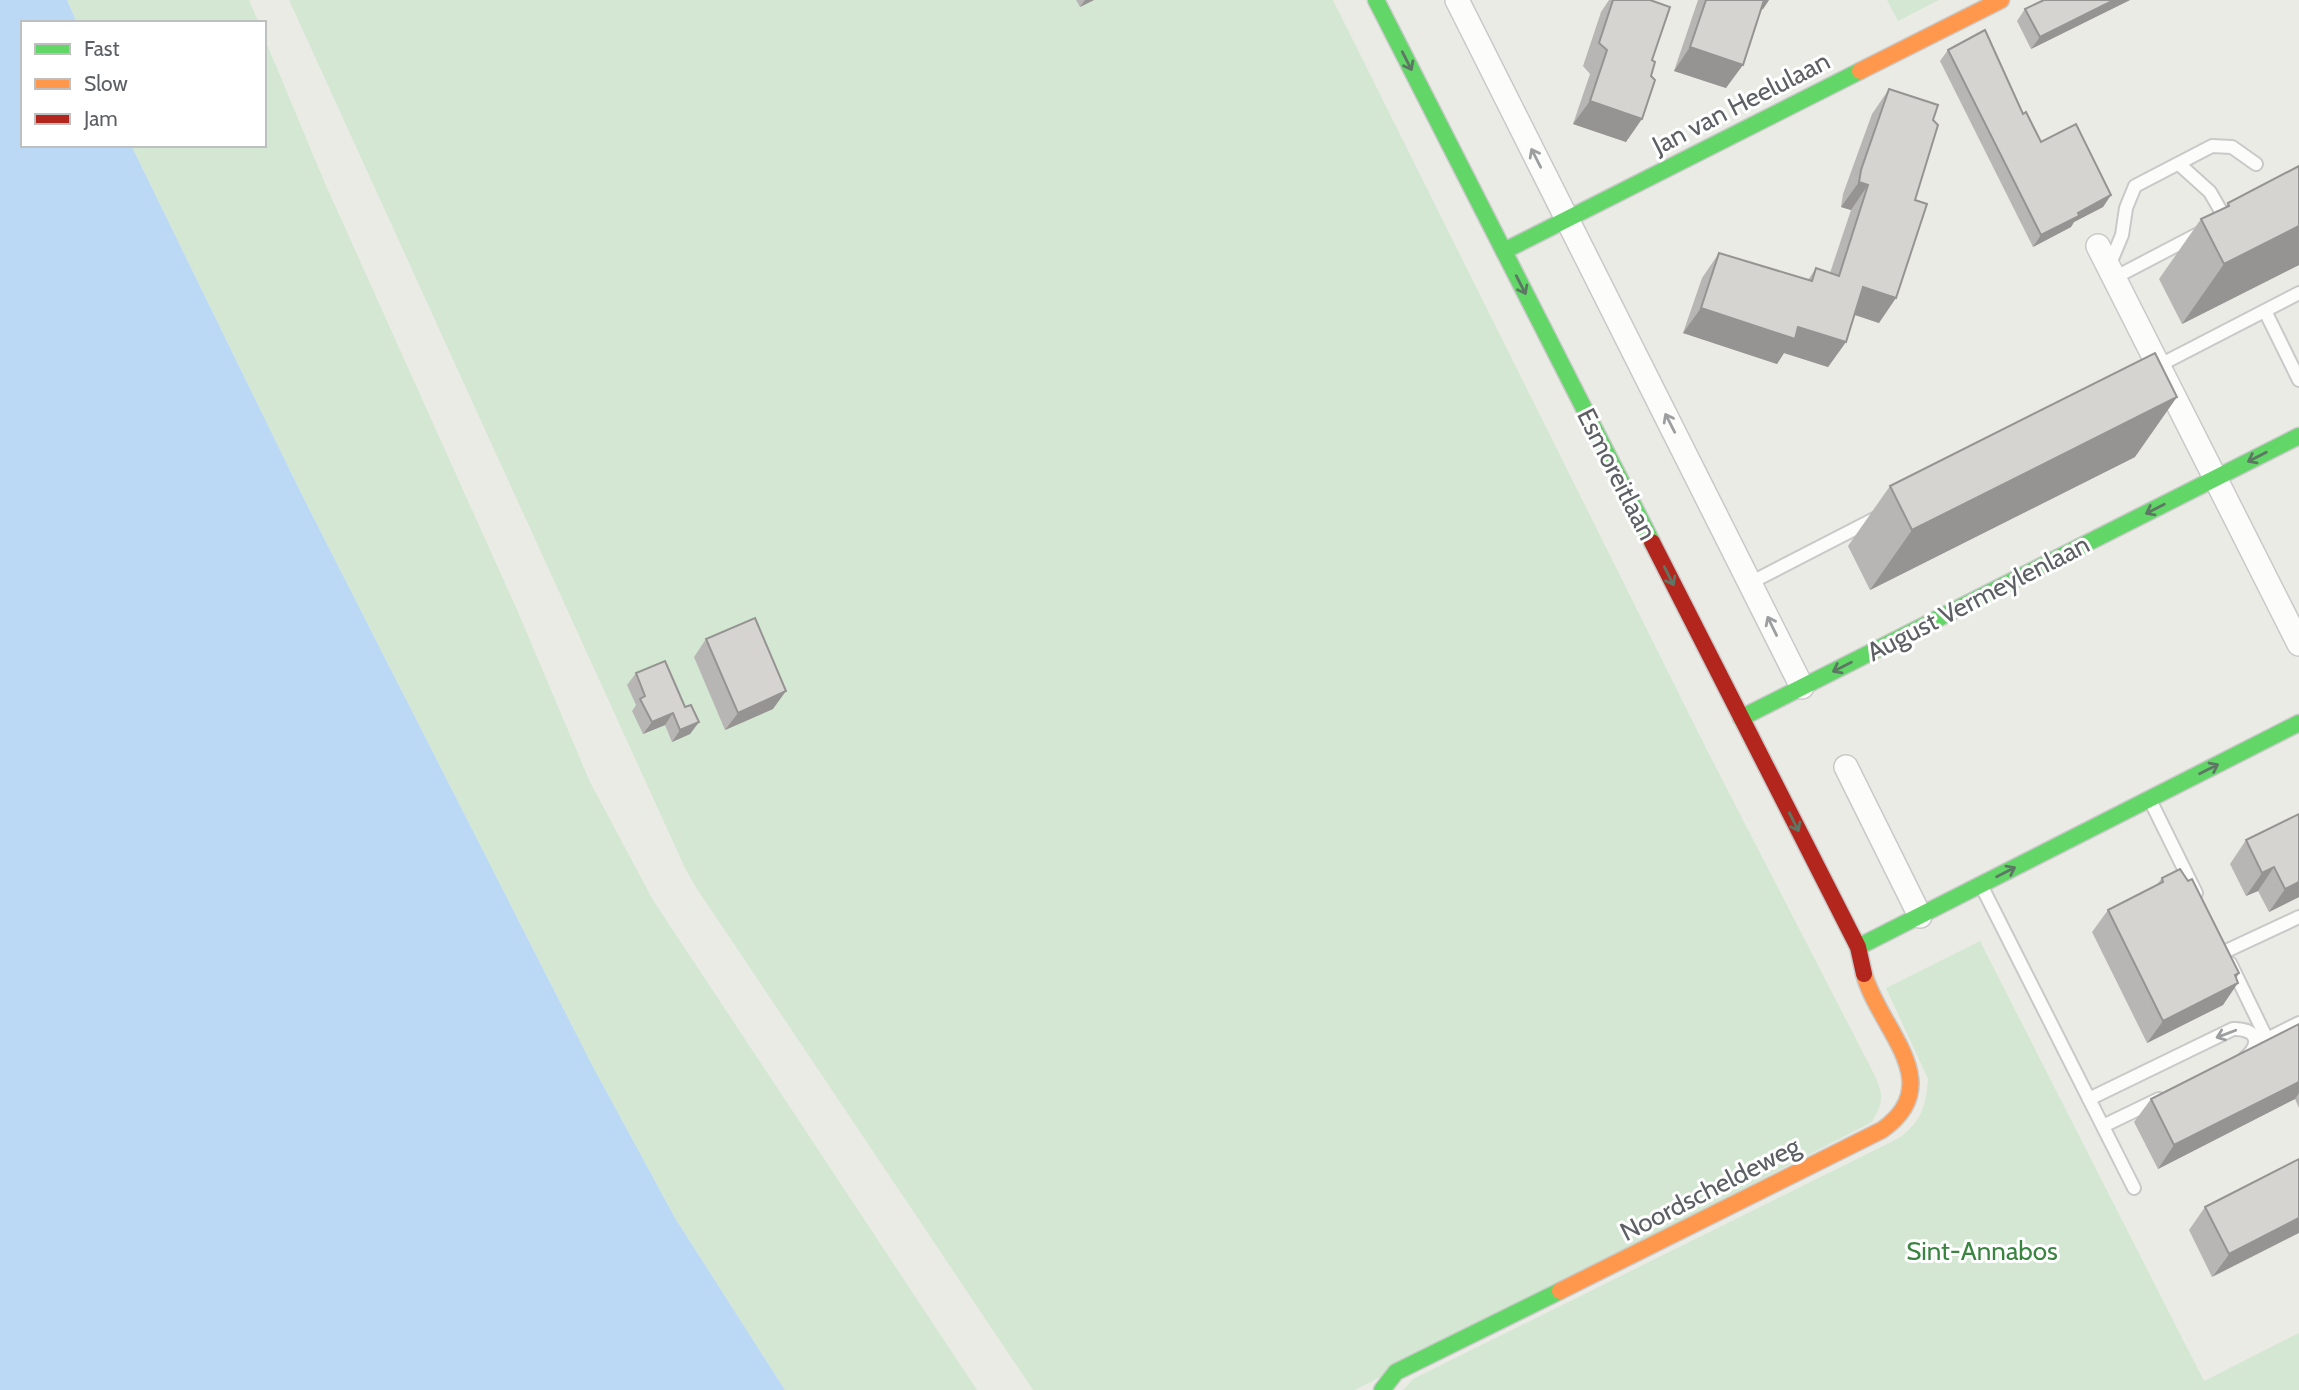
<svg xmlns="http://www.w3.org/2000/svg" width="2299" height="1390" viewBox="0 0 2299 1390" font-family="Cabin,sans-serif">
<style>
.green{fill:#d4e7d3}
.water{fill:#bbd9f5}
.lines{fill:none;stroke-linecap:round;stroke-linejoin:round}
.lane-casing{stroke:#c8c9c8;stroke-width:16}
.street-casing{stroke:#c8c9c8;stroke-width:26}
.fast-casing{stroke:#c8c9c8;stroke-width:19}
.slow-casing{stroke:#c8c9c8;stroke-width:19}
.jam-casing{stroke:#c8c9c8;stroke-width:19}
.lane{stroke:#fcfcfb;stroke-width:12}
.street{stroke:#fcfcfb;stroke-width:23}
.fast{stroke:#63d668;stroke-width:16}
.slow{stroke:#ff974d;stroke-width:16}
.jam{stroke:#b3261e;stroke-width:16}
.wall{fill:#b7b6b4}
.shaded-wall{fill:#959492}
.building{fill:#d5d4d1;stroke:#959492;stroke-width:2}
.oneway{stroke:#5d7764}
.oneway2{stroke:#9c9ea0}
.labels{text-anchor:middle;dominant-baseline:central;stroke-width:6;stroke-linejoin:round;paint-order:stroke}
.street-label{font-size:26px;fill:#5c5f63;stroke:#fff}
.park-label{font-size:26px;fill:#3a8441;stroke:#fff}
</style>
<rect width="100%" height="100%" fill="#ebebe6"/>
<!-- green -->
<g class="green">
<polygon points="67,0 249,0 259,23 77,23"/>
<path d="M289,0H1333L1708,752L1873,1072C1884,1095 1884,1101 1872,1122L1355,1390H1033L697,889L685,868Z"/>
<polygon points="1887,0 1939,0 1898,21"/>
<polygon points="264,37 324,181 518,612 590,782 653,900 977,1390 785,1390 675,1218 592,1065 301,493 131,145 264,145"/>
<path d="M1980,941L2204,1381L2299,1333V1390H1403L1413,1379L1899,1138C1921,1122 1926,1106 1928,1079L1886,988Z"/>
</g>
<!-- water -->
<polygon class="water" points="0,0 67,0 77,23 23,23 23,145 131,145 301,493 592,1065 675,1218 785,1390 0,1390"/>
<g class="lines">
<!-- lane casing -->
<g class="lane-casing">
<g id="lane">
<polyline points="2179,164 2210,192 2226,220"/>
<polyline points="2109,266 2122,235 2126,208 2135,186 2212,146 2232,147 2256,164"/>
<polyline points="2114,278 2198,234"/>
<polyline points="2265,311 2299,380"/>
<polyline points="2156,367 2299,293"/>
<polyline points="1750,583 1876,518"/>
<polyline points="2150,800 2196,893"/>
<polyline points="1981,885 2134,1188"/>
<polyline points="2224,952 2299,917"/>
<polyline points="2230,963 2267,1039 2299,1023"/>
<path d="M2089,1099L2233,1029C2256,1028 2263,1043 2245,1058"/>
<polyline points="2103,1126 2159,1099"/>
</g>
</g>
<!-- street casing -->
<g class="street-casing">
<g id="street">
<polyline points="1457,0 1802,687"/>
<polyline points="2098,246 2299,644"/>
<polyline points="1846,767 1920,916"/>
</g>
</g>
<!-- fast casing -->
<g class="fast-casing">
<g id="fast">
<polyline points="1376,0 1652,542"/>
<polyline points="1504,251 1860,71"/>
<polyline points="1741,718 2299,436"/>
<polyline points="1858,947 2299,723"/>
<polyline points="1382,1390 1396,1372 1560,1291"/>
</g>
</g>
<!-- slow casing -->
<g class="slow-casing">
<g id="slow">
<polyline points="1860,71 2001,0"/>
<path d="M1560,1291L1882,1130C1949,1083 1879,1029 1864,974"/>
</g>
</g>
<!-- jam casing -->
<g class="jam-casing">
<polyline id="jam" points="1652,542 1858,947 1864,974"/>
</g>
<!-- lane -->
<use href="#lane" class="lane"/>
<!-- street -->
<use href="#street" class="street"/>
<!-- fast -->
<use href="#fast" class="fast"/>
<!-- slow -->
<use href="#slow" class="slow"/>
<!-- jam -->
<use href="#jam" class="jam"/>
</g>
<!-- wall -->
<g class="wall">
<polygon points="1076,0 1094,0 1080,7"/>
<polygon points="1609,0 1650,0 1652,60 1626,142 1573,124 1590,74 1583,66 1601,12"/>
<polygon points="1698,0 1769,0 1763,9 1761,10 1726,88 1674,71"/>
<polygon points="2044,0 2130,0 2031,49 2017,21 2025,9"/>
<polygon points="1948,50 2023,114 2041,142 2111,195 2103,207 2074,222 2071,227 2033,247 1940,61"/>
<polygon points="1889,89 1933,120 1879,323 1855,315 1846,342 1828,367 1784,353 1777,364 1683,333 1702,278 1719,253 1808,280 1816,268 1830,273 1851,210 1841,207 1843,194 1872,114"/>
<polygon points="2299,166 2299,265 2182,324 2159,279 2201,219 2224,209 2228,203"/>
<polygon points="2135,457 1870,590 1848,546 1890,486"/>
<polygon points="706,639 773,709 725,730 694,657"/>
<polygon points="636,673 685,707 699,722 690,734 672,742 665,725 643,734 632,711 636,705 627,685"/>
<polygon points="2299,814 2299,897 2269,912 2258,891 2246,896 2230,864 2246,840"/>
<polygon points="2162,878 2239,973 2223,1005 2147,1043 2092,932 2108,910 2156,886"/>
<polygon points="2299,1024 2299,1108 2295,1099 2158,1169 2134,1122 2151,1099"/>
<polygon points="2299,1159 2212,1277 2189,1230 2205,1207"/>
</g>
<!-- shaded-wall -->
<g class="shaded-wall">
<polygon points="1085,0 1094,0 1080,7"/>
<polygon points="1760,0 1769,0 1763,9 1752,12"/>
<polygon points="2114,0 2130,0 2031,49 2040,37"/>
<polygon points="1690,47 1743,65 1726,88 1674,71"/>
<polygon points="1590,101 1642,119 1626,142 1573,124"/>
<polygon points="1859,182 1868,185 1851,210 1841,207"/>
<polygon points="2111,195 2103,207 2074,222 2071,227 2033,247 2041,235"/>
<polygon points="2299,226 2299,265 2182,324 2224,264"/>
<polygon points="1863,287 1896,298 1879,323 1846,312"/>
<polygon points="1701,308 1798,327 1846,342 1828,367 1784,353 1777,364 1683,333"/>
<polygon points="2177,397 2135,457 1870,590 1912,530"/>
<polygon points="786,691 773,709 725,730 738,713"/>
<polygon points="673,713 665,725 643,734 652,722"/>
<polygon points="699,722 690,734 672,742 680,730"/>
<polygon points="2274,867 2258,891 2246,896 2262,873"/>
<polygon points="2299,882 2299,897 2269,912 2285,889"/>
<polygon points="2239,973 2228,988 2238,983 2223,1005 2147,1043 2163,1021"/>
<polygon points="2299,1082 2299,1093 2295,1099 2158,1169 2174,1145"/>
<polygon points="2299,1218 2299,1233 2212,1277 2229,1254"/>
</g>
<!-- building -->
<g class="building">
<polygon points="1613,0 1650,0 1670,7 1652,60 1655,62 1651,76 1655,80 1642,119 1590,101 1607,50 1599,43"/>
<polygon points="1706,0 1764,0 1743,65 1690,47"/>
<polygon points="2044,0 2114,0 2040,37 2025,9"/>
<polygon points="1985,30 2023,114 2026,112 2041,142 2076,124 2111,195 2078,213 2079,216 2041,235 1948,50"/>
<polygon points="1889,89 1938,105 1933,120 1938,125 1915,200 1927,204 1896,298 1863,287 1846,342 1798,327 1795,339 1701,308 1719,253 1812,281 1816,268 1839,276 1868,185 1859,182 1861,170"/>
<polygon points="2299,166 2299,226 2224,264 2201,219 2229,206 2228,203"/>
<polygon points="2155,353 2177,397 1912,530 1890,486"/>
<polygon points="755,618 786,691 738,713 706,639"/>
<polygon points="665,661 685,707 691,705 699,722 680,730 673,713 652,722 640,699 645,696 636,673"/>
<polygon points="2299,814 2299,882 2285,889 2274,867 2262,873 2246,840"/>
<polygon points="2180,869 2188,881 2192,879 2239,973 2235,975 2238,983 2163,1021 2108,910 2163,882 2162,878"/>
<polygon points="2299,1024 2299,1082 2174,1145 2151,1099"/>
<polygon points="2299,1159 2299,1218 2229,1254 2205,1207"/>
</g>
<!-- one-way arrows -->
<defs><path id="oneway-shaft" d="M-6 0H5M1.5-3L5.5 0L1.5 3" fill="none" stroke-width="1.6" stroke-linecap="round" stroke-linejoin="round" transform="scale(1.75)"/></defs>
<g class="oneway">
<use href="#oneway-shaft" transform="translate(1407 61) rotate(63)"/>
<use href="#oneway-shaft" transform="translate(1521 285) rotate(63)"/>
<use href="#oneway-shaft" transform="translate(2257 457) rotate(153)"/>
<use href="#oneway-shaft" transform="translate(2155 509) rotate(153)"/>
<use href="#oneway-shaft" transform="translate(1669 576) rotate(63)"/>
<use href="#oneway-shaft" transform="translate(1842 667) rotate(153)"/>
<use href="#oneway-shaft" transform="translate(2209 769) rotate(-27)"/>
<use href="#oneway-shaft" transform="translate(1794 822) rotate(63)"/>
<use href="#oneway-shaft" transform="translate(2006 872) rotate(-27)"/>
</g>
<g class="oneway2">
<use href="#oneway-shaft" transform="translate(1536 158) rotate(-117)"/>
<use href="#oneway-shaft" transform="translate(1670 423) rotate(-117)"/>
<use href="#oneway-shaft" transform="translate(1772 626) rotate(-116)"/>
<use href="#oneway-shaft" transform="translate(2226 1034) rotate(159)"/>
</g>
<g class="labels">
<!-- street labels -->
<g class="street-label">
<text transform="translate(1741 103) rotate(-27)">Jan van Heelulaan</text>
<text transform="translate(1617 474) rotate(63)">Esmoreitlaan</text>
<text transform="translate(1978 598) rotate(-27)">August Vermeylenlaan</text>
<text transform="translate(1710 1189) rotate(-27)">Noordscheldeweg</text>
</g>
<!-- park labels -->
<g class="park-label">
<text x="1982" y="1251">Sint-Annabos</text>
</g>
</g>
<!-- legend -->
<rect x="21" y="21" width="245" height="126" fill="#ffffff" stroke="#bebfc1" stroke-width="2"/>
<rect x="35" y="44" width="35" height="10" fill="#63d668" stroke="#bebfc1" stroke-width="2"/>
<text x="84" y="56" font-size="21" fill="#5c5f63">Fast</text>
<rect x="35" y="79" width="35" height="10" fill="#ff974d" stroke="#bebfc1" stroke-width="2"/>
<text x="84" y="91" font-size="21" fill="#5c5f63">Slow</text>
<rect x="35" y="114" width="35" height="10" fill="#b3261e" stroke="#bebfc1" stroke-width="2"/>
<text x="84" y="126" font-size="21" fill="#5c5f63">Jam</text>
</svg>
